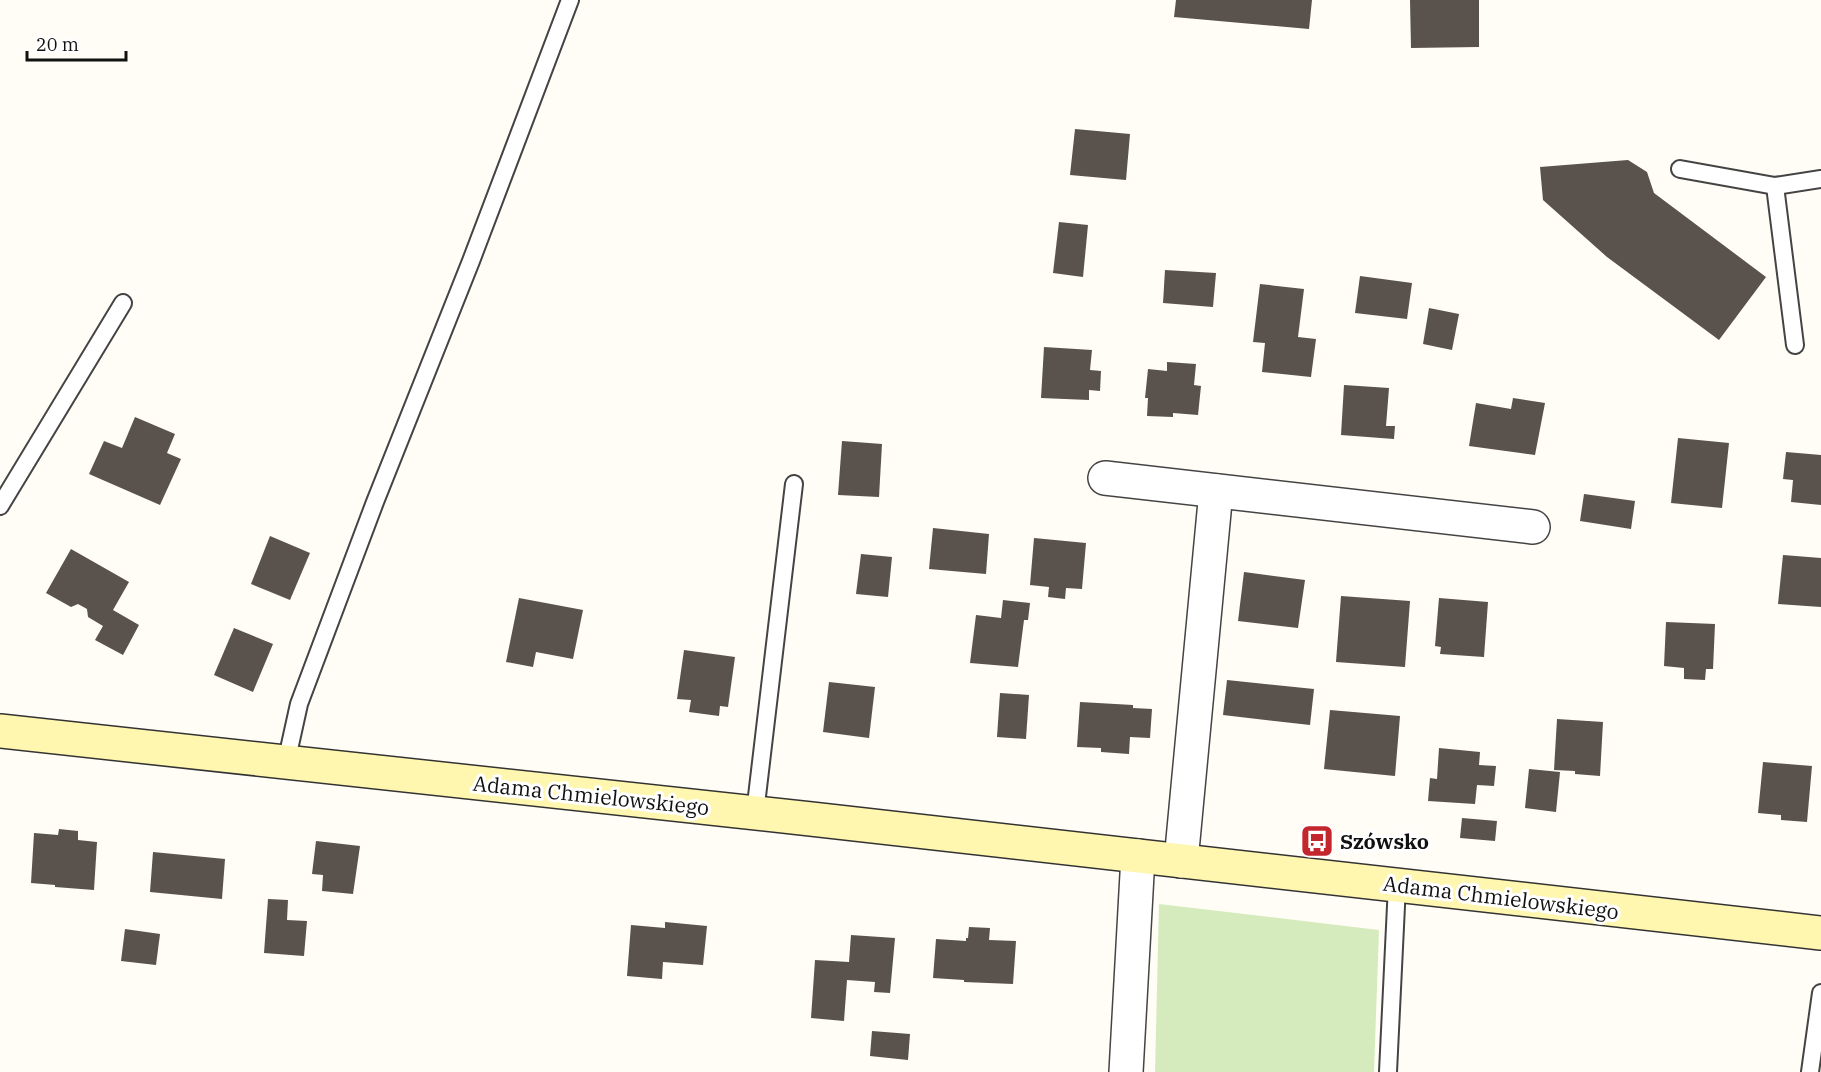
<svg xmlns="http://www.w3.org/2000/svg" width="1821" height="1072" viewBox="0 0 1821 1072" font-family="'IBM Plex Serif',serif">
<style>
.green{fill:#d5ebbd}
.building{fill:#5a524d}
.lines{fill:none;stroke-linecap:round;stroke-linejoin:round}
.lane-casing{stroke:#444;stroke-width:20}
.street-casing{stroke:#444;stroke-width:36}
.secondary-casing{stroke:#333;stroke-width:36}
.lane{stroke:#fff;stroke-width:16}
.street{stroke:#fff;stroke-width:33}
.secondary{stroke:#fff6b0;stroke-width:33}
.labels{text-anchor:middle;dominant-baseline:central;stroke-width:6;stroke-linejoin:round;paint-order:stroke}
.street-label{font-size:21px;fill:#111;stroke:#fff}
.poi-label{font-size:21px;font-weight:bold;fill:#111;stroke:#fff;text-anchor:start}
</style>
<rect width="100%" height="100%" fill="#fffdf5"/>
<!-- green -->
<polygon class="green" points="1159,904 1379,930 1374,1072 1155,1072"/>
<!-- building -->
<g class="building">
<polygon points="1176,0 1312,0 1309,29 1174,17"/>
<polygon points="1410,0 1479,0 1479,47 1411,48"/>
<polygon points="1075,129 1130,134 1126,180 1070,175"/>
<polygon points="1628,160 1647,172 1654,193 1766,277 1719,340 1607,257 1543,200 1540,167"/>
<polygon points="1059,222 1088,225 1083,277 1053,273"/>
<polygon points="1165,270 1216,273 1213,307 1163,303"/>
<polygon points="1360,276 1412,283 1407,319 1355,313"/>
<polygon points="1260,284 1304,289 1298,337 1316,339 1311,377 1262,372 1265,343 1253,342"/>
<polygon points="1429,308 1459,314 1452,350 1423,344"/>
<polygon points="1044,347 1092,350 1090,370 1101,371 1100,391 1089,390 1089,400 1041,398"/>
<polygon points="1167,362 1196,364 1194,385 1201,386 1198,415 1173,413 1173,417 1147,416 1148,398 1145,398 1148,369 1167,371"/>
<polygon points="1344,385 1389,388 1386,426 1395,426 1394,439 1341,435"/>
<polygon points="1513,398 1545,403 1535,455 1469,446 1476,403 1511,409"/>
<polygon points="135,417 175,434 167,453 181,459 160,505 89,474 104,441 122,448"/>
<polygon points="1678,438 1729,443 1722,508 1671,503"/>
<polygon points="842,441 882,444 879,497 838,495"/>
<polygon points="1786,452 1821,455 1821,505 1791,502 1793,480 1783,479"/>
<polygon points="1584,494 1635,501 1631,529 1580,521"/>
<polygon points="933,528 989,534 986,574 929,569"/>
<polygon points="270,536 310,553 290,600 251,584"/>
<polygon points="1034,538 1086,543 1082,589 1066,588 1065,599 1048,597 1049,587 1030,585"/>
<polygon points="71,549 129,582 113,610 139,625 123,655 95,640 103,626 88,617 87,609 78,604 71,607 46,593"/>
<polygon points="861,554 892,557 888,597 856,594"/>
<polygon points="1783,555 1821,558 1821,607 1778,604"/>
<polygon points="1244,572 1305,580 1298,628 1238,621"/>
<polygon points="1341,596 1410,601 1405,667 1336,662"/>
<polygon points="519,598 583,610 573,659 536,652 533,667 506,662"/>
<polygon points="1439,598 1488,602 1484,657 1440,654 1441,647 1435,646"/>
<polygon points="1003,600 1030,603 1028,620 1024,620 1018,667 970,663 976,615 1001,618"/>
<polygon points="1666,622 1715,624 1713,669 1706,669 1705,680 1684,679 1684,668 1664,666"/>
<polygon points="234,628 273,644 253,692 214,675"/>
<polygon points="684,650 735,657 728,707 720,706 719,716 689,712 691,700 677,699"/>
<polygon points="1227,680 1314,689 1310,725 1223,715"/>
<polygon points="829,682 875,687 869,738 823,732"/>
<polygon points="1000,693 1029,695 1026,739 997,737"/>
<polygon points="1080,702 1133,705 1133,708 1152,709 1150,738 1130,737 1129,754 1101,752 1101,748 1077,747"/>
<polygon points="1330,710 1400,716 1395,776 1324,769"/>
<polygon points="1557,719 1603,722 1600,776 1575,774 1575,771 1554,770"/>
<polygon points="1439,748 1480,752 1479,765 1496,766 1494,786 1477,785 1475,804 1428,801 1430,778 1437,779"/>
<polygon points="1763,762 1812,766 1807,822 1781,820 1781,815 1758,813"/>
<polygon points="1529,769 1560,772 1556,812 1525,808"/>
<polygon points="1462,818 1497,821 1495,841 1460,838"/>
<polygon points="59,829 78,831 78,840 97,842 94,890 55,887 55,885 31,883 34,833 58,835"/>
<polygon points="316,841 360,846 353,894 322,891 323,875 312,874"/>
<polygon points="153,852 225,859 222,899 150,892"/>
<polygon points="268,899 288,900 287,920 307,921 304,956 264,953"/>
<polygon points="665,922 707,926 703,965 663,962 662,979 627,976 631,925 665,928"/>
<polygon points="969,927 990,928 989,940 1016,941 1013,984 964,982 964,980 933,978 936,939 966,941 966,938 968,938"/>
<polygon points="125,929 160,934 156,965 121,961"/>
<polygon points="851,935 895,938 890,993 874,992 875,982 847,980 844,1021 811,1018 815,960 849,962"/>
<polygon points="872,1031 910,1034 908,1060 870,1056"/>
</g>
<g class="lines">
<!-- lane casing -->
<g class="lane-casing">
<g id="lane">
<polyline points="1680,169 1775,186 1821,179"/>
<polyline points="1775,186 1795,345"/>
<polyline points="0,506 123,303"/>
<polyline points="286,763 299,704 375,502 471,261 570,0"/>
<polyline points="755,813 794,484"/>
<polyline points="1388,1072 1397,885"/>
<polyline points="1810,1072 1821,993"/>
</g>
</g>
<!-- street casing -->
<g class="street-casing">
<g id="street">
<polyline points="1105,478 1533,527"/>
<polyline points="1181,861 1216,491"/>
<polyline points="1126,1072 1138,856"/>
</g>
</g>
<!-- secondary casing -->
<g class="secondary-casing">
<polyline id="secondary" points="0,731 811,819 1821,933"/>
</g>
<!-- lane -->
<use href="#lane" class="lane"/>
<!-- street -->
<use href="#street" class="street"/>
<!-- secondary -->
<use href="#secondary" class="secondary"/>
</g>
<!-- icons -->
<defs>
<g id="bus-square" transform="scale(1.725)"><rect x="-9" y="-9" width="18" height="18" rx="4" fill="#c4262e" stroke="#fff"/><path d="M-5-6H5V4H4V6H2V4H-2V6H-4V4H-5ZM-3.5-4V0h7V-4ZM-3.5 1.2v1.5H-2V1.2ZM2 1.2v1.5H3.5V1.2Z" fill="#fff"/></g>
</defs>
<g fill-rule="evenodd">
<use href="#bus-square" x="1317" y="841"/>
</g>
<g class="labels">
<!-- street labels -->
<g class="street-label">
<text transform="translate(591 795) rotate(6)">Adama Chmielowskiego</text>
<text transform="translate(1501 897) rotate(7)">Adama Chmielowskiego</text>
</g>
<!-- poi labels -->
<g class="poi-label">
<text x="1340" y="841">Szówsko</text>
</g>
</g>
<!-- scale -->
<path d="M27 51v9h99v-9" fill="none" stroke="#111111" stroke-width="3"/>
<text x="36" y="51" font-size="18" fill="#111111" stroke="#ffffff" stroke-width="4.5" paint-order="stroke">20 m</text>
</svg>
